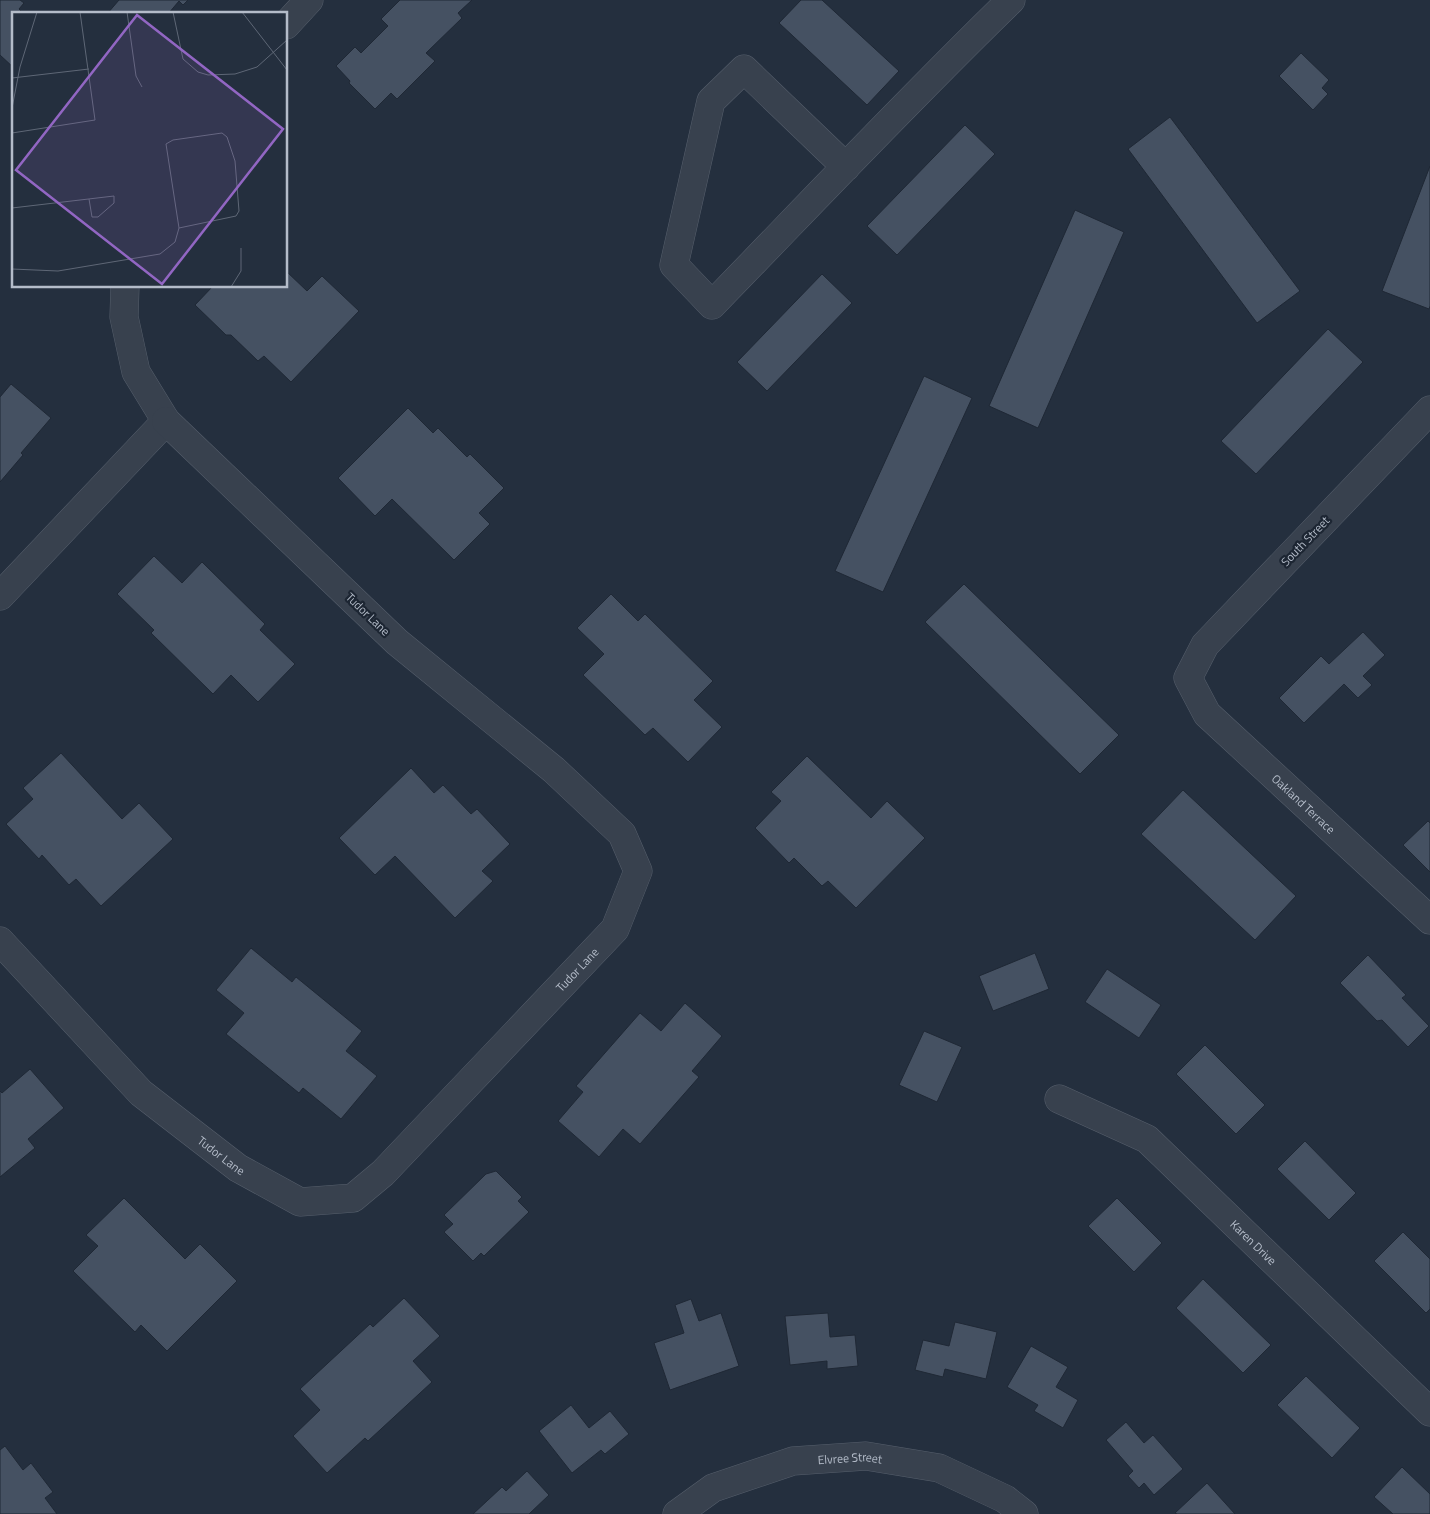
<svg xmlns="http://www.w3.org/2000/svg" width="1430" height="1514" viewBox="0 0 1430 1514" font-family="'Titillium Web',sans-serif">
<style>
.building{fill:#455162;stroke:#1f2835}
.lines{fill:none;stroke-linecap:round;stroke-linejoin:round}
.minor-casing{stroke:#565f6c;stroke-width:29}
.minor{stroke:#38414e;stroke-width:28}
.labels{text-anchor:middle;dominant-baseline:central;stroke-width:4.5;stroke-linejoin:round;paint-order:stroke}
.street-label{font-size:12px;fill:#b4bcc9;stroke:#1d2633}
.inset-road{fill:none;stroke:#5e6776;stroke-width:1}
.view{fill:#9266c3;fill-opacity:0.15;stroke:#9266c3;stroke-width:2.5}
.inset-edge{fill:none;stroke:#b4bcc9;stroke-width:2.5}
</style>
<rect width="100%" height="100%" fill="#242f3e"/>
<!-- building -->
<g class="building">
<polygon points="0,0 20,0 24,3 19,9 24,14 14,14 14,68 0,55"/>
<polygon points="119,0 188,0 183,5 179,1 168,14 107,14"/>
<polygon points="400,0 472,0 458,13 462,18 426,53 435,61 397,99 391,93 375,109 349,83 350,81 336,66 355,47 361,53 388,26 381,19"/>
<polygon points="801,0 822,0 899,71 867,105 779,23"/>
<polygon points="1301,53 1329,80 1322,88 1328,94 1313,110 1279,76"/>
<polygon points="1170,117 1300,291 1257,323 1128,149"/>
<polygon points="965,125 995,154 897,255 867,226"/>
<polygon points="1430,166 1430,306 1429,309 1382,291"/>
<polygon points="1075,210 1124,232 1038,428 989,406"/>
<polygon points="286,271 307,291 322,276 359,311 291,382 264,356 258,361 231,335 226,335 195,305 213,286 286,286"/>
<polygon points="822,274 852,303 767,391 737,362"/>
<polygon points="1328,329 1363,362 1256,474 1221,441"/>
<polygon points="924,376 972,398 883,592 835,571"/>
<polygon points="11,384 51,418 21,453 23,455 0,482 0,397"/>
<polygon points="408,408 433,433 438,428 467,457 470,454 504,488 479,513 490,524 454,560 392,499 375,516 338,478"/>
<polygon points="154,556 182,583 202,562 265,624 260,630 295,664 258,702 231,675 213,694 151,633 154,630 117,594"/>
<polygon points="964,584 1119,735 1080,774 925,622"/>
<polygon points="611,594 638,621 645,614 713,681 694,700 722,727 688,762 653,728 645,735 583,675 604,654 577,628"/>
<polygon points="1363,632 1385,655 1363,676 1372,685 1358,698 1344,684 1304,723 1279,698 1321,656 1329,664"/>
<polygon points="61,753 122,819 139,803 173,839 101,906 76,879 69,885 42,855 39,859 6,824 33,799 23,788"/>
<polygon points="807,756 871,818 887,801 925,838 856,908 828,881 822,886 794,858 789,863 755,828 781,801 771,792"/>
<polygon points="411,768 434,793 443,785 471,814 477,809 510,844 482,871 493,881 455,918 395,856 375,875 339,838"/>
<polygon points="1183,790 1296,896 1255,940 1141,834"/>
<polygon points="1428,821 1430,823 1430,872 1403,845"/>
<polygon points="251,948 292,982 296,977 362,1031 346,1051 377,1076 341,1119 303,1088 299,1093 226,1034 244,1013 216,990"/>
<polygon points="1035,953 1049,989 993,1011 979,976"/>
<polygon points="1368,955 1406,995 1402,998 1429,1026 1408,1047 1382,1020 1377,1021 1340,983"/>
<polygon points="1107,969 1161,1005 1139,1038 1085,1002"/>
<polygon points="685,1003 722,1036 692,1071 699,1077 640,1144 623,1129 599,1157 558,1121 583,1092 576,1086 640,1013 661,1031"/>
<polygon points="924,1031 962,1047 937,1102 899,1085"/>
<polygon points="1205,1045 1265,1105 1236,1134 1176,1074"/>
<polygon points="30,1069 64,1108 28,1139 35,1148 0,1177 0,1091 2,1093"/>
<polygon points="1305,1141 1356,1193 1329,1220 1277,1169"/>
<polygon points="496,1171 522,1197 518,1201 529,1212 484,1256 481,1253 473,1261 444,1232 453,1224 444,1215 486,1174"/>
<polygon points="124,1198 185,1259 200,1244 237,1281 167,1351 141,1325 135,1332 73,1271 98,1246 86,1235"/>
<polygon points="1117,1198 1162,1243 1134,1272 1088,1226"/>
<polygon points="1403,1232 1430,1259 1430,1309 1426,1313 1374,1261"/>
<polygon points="1203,1279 1271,1345 1243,1373 1176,1308"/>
<polygon points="404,1298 440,1336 413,1361 432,1382 368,1441 365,1438 327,1473 293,1436 320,1410 300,1389 370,1324 373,1327"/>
<polygon points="691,1299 699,1321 721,1313 739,1366 670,1390 654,1343 684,1333 675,1305"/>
<polygon points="828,1313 830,1337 855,1335 858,1366 827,1369 827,1361 790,1365 785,1316"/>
<polygon points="955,1322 997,1332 986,1379 945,1369 943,1377 915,1370 923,1340 949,1346"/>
<polygon points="1031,1346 1068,1367 1056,1387 1078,1400 1063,1428 1034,1411 1038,1405 1007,1387"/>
<polygon points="1306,1376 1360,1428 1332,1458 1277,1405"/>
<polygon points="571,1405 589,1428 610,1411 629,1434 605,1454 601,1450 572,1473 539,1431"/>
<polygon points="1126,1422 1144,1443 1153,1435 1183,1469 1154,1495 1144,1483 1139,1488 1128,1476 1133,1471 1106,1440"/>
<polygon points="5,1446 23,1470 31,1463 53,1492 45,1498 57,1514 0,1514 0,1450"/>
<polygon points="1402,1467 1430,1494 1430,1514 1393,1514 1374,1497"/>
<polygon points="527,1471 549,1495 529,1514 473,1514 502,1487 506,1491"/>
<polygon points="1207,1483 1235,1514 1177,1514 1175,1513"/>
</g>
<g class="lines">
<!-- minor casing -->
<g class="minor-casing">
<g id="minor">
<polyline points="286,25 309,0"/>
<path d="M846,167L744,69L711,101L674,265L712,305C811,203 909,99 1011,0"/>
<path id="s1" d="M1430,410L1205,645L1188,678L1207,714L1430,920"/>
<polyline points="0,596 166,421 136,372 124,317 125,286"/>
<path id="s2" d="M0,941L141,1093L238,1168L300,1202L353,1198L383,1173L615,929L638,871L622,834L554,770L397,642L166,421"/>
<path id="s3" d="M1059,1099L1147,1139L1430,1412"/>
<path id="s4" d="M677,1514L713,1488L793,1461L866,1456L939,1468L1005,1499L1024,1514"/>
</g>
</g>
<!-- minor -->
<use href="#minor" class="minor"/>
</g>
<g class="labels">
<!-- street labels -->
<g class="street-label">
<text transform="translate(1305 541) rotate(-46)">South Street</text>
<text transform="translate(368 614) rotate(44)">Tudor Lane</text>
<text stroke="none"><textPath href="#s1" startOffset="535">Oakland Terrace</textPath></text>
<text stroke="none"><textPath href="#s2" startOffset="774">Tudor Lane</textPath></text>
<text stroke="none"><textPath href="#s2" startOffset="309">Tudor Lane</textPath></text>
<text stroke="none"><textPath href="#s3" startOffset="245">Karen Drive</textPath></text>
<text stroke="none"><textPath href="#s4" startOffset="186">Elvree Street</textPath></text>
</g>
</g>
<!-- overview -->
<g transform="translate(12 12)">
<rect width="275" height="275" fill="#242f3e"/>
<path class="inset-road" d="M115,0L124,64L130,75M161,0L171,47L186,60L196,63L223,62L245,55L275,28M230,0L275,58M0,66L77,57M0,96L8,55L25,0M0,121L83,108L68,0M0,196L102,184V191L86,205H80L77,187M0,257L46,259L148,242L163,230L167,216L224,204L227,199L223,149L215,125L210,121L161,128L154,132L167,216M219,275L229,259V236"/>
<path class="view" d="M125,3L271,117L150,272L4,158Z"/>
<rect width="275" height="275" class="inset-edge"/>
</g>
</svg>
